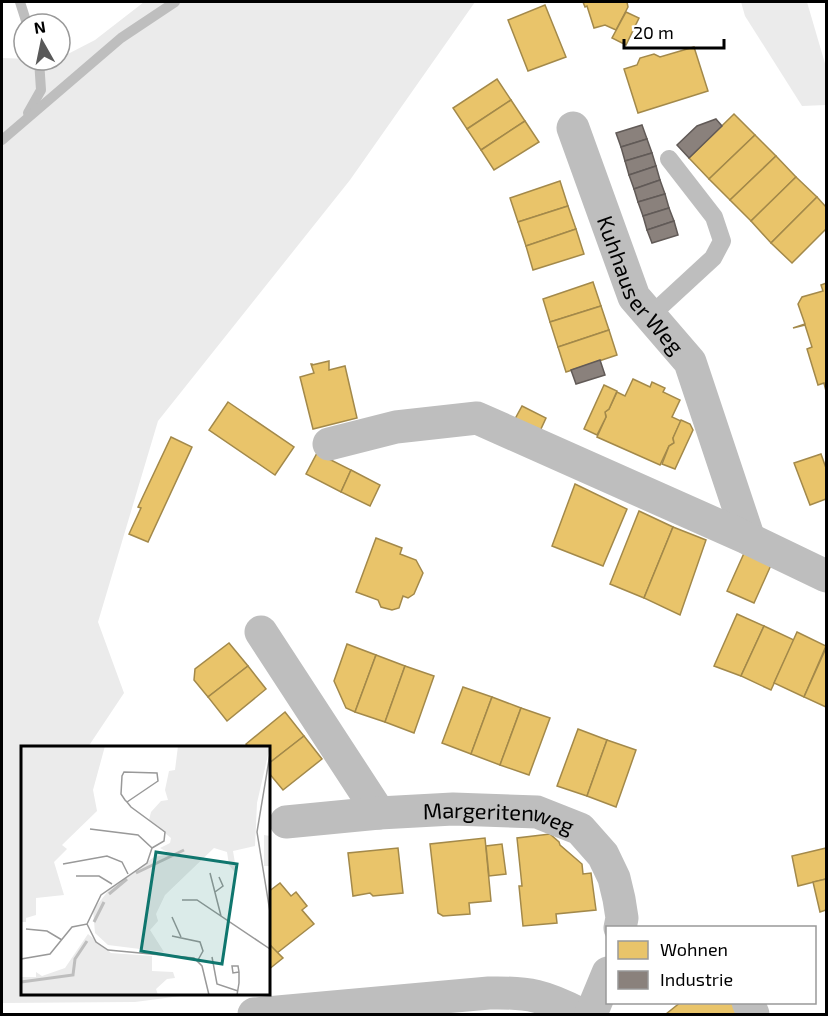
<svg xmlns="http://www.w3.org/2000/svg" width="828" height="1016" viewBox="0 0 828 1016" font-family="'Exo 2',sans-serif">
<style>
.green{fill:#ebebeb}
.homes{fill:#e9c46a;stroke:#a3894a;stroke-width:1.5}
.industry{fill:#8a817c;stroke:#615a57;stroke-width:1.5}
.lines{fill:none;stroke-linecap:round;stroke-linejoin:round}
.stream{stroke:#bebebe;stroke-width:10}
.service{stroke:#bebebe;stroke-width:18}
.minor{stroke:#bebebe;stroke-width:33}
.labels{text-anchor:middle;dominant-baseline:central;stroke-width:6;stroke-linejoin:round;paint-order:stroke}
.street-label{font-size:22px;fill:#000;stroke:#fff}
.inset-river{fill:none;stroke:#bebebe;stroke-width:3}
.inset-road{fill:none;stroke:#999;stroke-width:1.5}
.view{fill:#0f766e;fill-opacity:0.15;stroke:#0f766e;stroke-width:3}
.inset-edge{fill:none;stroke:#000;stroke-width:3}
</style>
<rect width="100%" height="100%" fill="#fff"/>
<!-- green -->
<g class="green">
<polygon points="144,2 475,2 350,180 158,421 98,622 124,693 88,747 22,748 22,994 196,994 135,1002 2,1003 2,58 60,60 60,57 64,56 95,40"/>
<polygon points="741,2 807,2 826,67 826,105 802,106 745,16"/>
</g>
<!-- homes -->
<g class="homes">
<polygon points="583,2 627,2 628,7 616,30 605,25 594,28 587,6 585,7"/>
<polygon points="545,5 566,57 528,71 508,20"/>
<polygon points="626,12 639,18 626,45 612,38"/>
<polygon points="694,47 708,91 638,113 624,69 637,65 640,58 654,54 660,57"/>
<polygon points="497,79 511,100 467,129 453,108"/>
<polygon points="511,100 525,121 481,150 467,129"/>
<polygon points="734,114 755,135 709,179 689,158"/>
<polygon points="525,121 539,142 494,170 481,150"/>
<polygon points="755,135 776,156 730,200 709,179"/>
<polygon points="776,156 796,177 751,221 730,200"/>
<polygon points="796,177 817,197 771,243 751,221"/>
<polygon points="560,181 568,206 518,222 510,198"/>
<polygon points="817,197 826,207 826,229 792,263 771,243"/>
<polygon points="568,206 576,229 526,246 518,222"/>
<polygon points="576,229 584,254 533,270 526,246"/>
<polygon points="593,282 601,306 550,322 543,299"/>
<polygon points="826,283 826,391 824,383 818,385 807,349 812,347 805,325 793,328 805,324 798,304 802,297 823,291 821,285"/>
<polygon points="601,306 609,330 558,347 550,322"/>
<polygon points="609,330 617,355 566,372 558,347"/>
<polygon points="329,361 329,370 345,366 357,418 313,429 300,377 314,373 311,364 312,364 312,365"/>
<polygon points="633,379 650,387 652,382 665,388 663,392 680,400 672,417 681,421 673,438 674,443 669,446 660,465 597,437 606,417 605,412 609,409 617,392 625,396"/>
<polygon points="604,385 617,391 609,409 605,412 606,417 597,435 584,429"/>
<polygon points="228,402 294,447 275,475 209,430"/>
<polygon points="522,406 546,418 540,431 515,419"/>
<polygon points="681,420 690,424 693,430 675,469 662,464 669,446 674,443 673,438"/>
<polygon points="171,437 192,447 148,542 129,534 141,508 138,507"/>
<polygon points="317,453 351,470 341,492 306,474"/>
<polygon points="821,454 826,468 826,499 810,505 794,463"/>
<polygon points="351,470 380,485 370,506 341,492"/>
<polygon points="575,484 627,509 603,566 552,546"/>
<polygon points="639,511 673,527 644,598 610,584"/>
<polygon points="673,527 706,540 680,615 644,598"/>
<polygon points="376,538 402,548 400,554 416,560 423,573 414,594 408,598 403,596 399,608 392,610 381,607 378,600 356,592"/>
<polygon points="745,551 772,563 754,603 727,591"/>
<polygon points="737,614 764,626 741,676 714,666"/>
<polygon points="764,626 794,640 771,690 741,676"/>
<polygon points="797,632 826,646 804,697 774,683"/>
<polygon points="229,643 248,666 208,697 194,680 195,669"/>
<polygon points="347,644 376,655 355,712 346,708 334,681"/>
<polygon points="826,648 826,707 804,697"/>
<polygon points="376,655 405,666 385,722 355,712"/>
<polygon points="248,666 266,689 227,721 208,697"/>
<polygon points="405,666 434,676 414,733 385,722"/>
<polygon points="463,687 492,697 471,754 442,743"/>
<polygon points="492,697 521,708 500,765 471,754"/>
<polygon points="521,708 550,718 529,775 500,765"/>
<polygon points="285,712 304,736 268,764 268,748 249,748 246,744"/>
<polygon points="578,729 607,740 587,796 557,786"/>
<polygon points="304,736 322,759 283,790 268,772 268,764"/>
<polygon points="607,740 636,750 616,807 587,796"/>
<polygon points="550,834 559,842 560,845 582,864 583,874 591,873 596,910 556,914 557,923 523,926 519,886 522,886 517,838"/>
<polygon points="485,838 491,901 469,903 470,914 443,916 438,913 430,844"/>
<polygon points="502,844 506,874 489,876 486,846"/>
<polygon points="398,848 403,893 373,896 370,893 353,896 348,853"/>
<polygon points="826,848 826,879 798,886 792,856"/>
<polygon points="826,879 826,910 820,912 813,882"/>
<polygon points="280,883 291,896 296,892 307,906 302,910 314,924 277,953 268,943 268,892"/>
<polygon points="268,943 283,958 268,970"/>
<polygon points="681,1002 732,1002 741,1014 666,1014"/>
</g>
<!-- industry -->
<g class="industry">
<polygon points="716,119 722,126 689,158 677,145 697,126"/>
<polygon points="642,125 647,139 621,147 616,133"/>
<polygon points="647,139 652,153 625,161 621,147"/>
<polygon points="652,153 656,166 629,175 625,161"/>
<polygon points="656,166 660,180 634,189 629,175"/>
<polygon points="660,180 665,194 638,202 634,189"/>
<polygon points="665,194 669,208 643,216 638,202"/>
<polygon points="669,208 674,221 647,230 643,216"/>
<polygon points="674,221 678,235 652,243 647,230"/>
<polygon points="600,360 605,375 576,384 571,370"/>
</g>
<g class="lines">
<!-- stream -->
<g class="stream">
<polyline points="20,2 27,24"/>
<polyline points="28,113 41,90 39,60"/>
<polyline points="2,140 121,38 175,2"/>
</g>
<!-- service -->
<polyline class="service" points="650,316 713,258 722,241 714,217 669,159"/>
<!-- minor -->
<g class="minor">
<path id="s1" d="M573,128L634,297L690,362L749,539"/>
<polyline points="329,444 396,427 477,418 749,539 826,576"/>
<polyline points="261,632 379,813"/>
<path id="s2" d="M286,822L379,813L453,809L537,812L580,829L603,855L614,878L619,899L622,918L620,928"/>
<polyline points="748,1002 753,1014"/>
<path d="M254,1014L489,993C529,992 545,996 580,1014"/>
<polyline points="591,1014 608,973"/>
</g>
</g>
<g class="labels">
<!-- street labels -->
<g class="street-label">
<text stroke="none"><textPath href="#s1" startOffset="172">Kuhhauser Weg</textPath></text>
<text stroke="none"><textPath href="#s2" startOffset="214">Margeritenweg</textPath></text>
</g>
</g>
<!-- overview -->
<g transform="translate(21 746)">
<rect width="249" height="249" fill="#fff"/>
<path d="M0,0H84L72,44L76,65L41,99L46,103L33,116L43,149L15,152V169L5,172V176H0ZM157,0H249L236,57L234,100L212,105L216,129L208,119L206,106L193,102L144,149L135,168L137,175L129,184L143,206L87,199L74,187L72,164L88,144L133,111L150,108L139,102L149,97L150,92L128,74L130,66L140,55L147,54L144,44L148,25L154,24ZM243,89L249,90V120H243ZM67,188L90,207L131,210V225L152,226L154,232L146,233L135,243L137,249H0V231H15V226L21,230L44,222Z" fill="#ebebeb"/>
<path class="inset-river" d="M115,127L163,104M88,148L106,133M73,176L83,156M0,236L52,229L54,213L66,195"/>
<path class="inset-road" d="M249,8L236,86L249,166M106,56L137,35L136,27L103,26L101,30L100,48L104,54L106,56L110,61L144,86L143,95L131,102M42,118L86,110L101,116L107,128M189,127L200,170M55,130H78L91,138M194,146L202,140L198,131M161,154H176L249,203M151,171L160,191M66,178L80,149L126,117L131,102L117,89L69,83M5,183L26,185L41,194M151,190L179,196L182,205L177,214M191,211L196,238L217,245M0,213L29,208L51,181L66,178L75,196L87,204L173,212L181,220L188,249M216,249L218,237V226L217,220H211L212,227L218,226"/>
<path class="view" d="M135,106L216,118L201,218L120,205Z"/>
<rect width="249" height="249" class="inset-edge"/>
</g>
<!-- border -->
<rect width="828" height="1016" fill="none" stroke="#000000" stroke-width="6"/>
<!-- legend -->
<rect x="606" y="926" width="210" height="78" fill="#ffffff" stroke="#999999" stroke-width="1.5"/>
<rect x="618" y="941" width="30" height="18" fill="#e9c46a" stroke="#999999" stroke-width="1.5"/>
<text x="660" y="956" font-size="18" fill="#000000">Wohnen</text>
<rect x="618" y="971" width="30" height="18" fill="#8a817c" stroke="#999999" stroke-width="1.5"/>
<text x="660" y="986" font-size="18" fill="#000000">Industrie</text>
<!-- north arrow -->
<g transform="translate(42 42) rotate(351)"><circle r="28" fill="#ffffff" stroke="#999999" stroke-width="1.5"/>
<path d="M0-4.5L10 22L0 15L-10 22Z" fill="#595959"/>
<text y="-9" font-size="16" font-weight="bold" text-anchor="middle" fill="#000000">N</text>
</g>
<!-- scale -->
<path d="M624 39v9h100v-9" fill="none" stroke="#000000" stroke-width="3"/>
<text x="633" y="39" font-size="18" fill="#000000" stroke="#ffffff" stroke-width="4.5" paint-order="stroke">20 m</text>
</svg>
